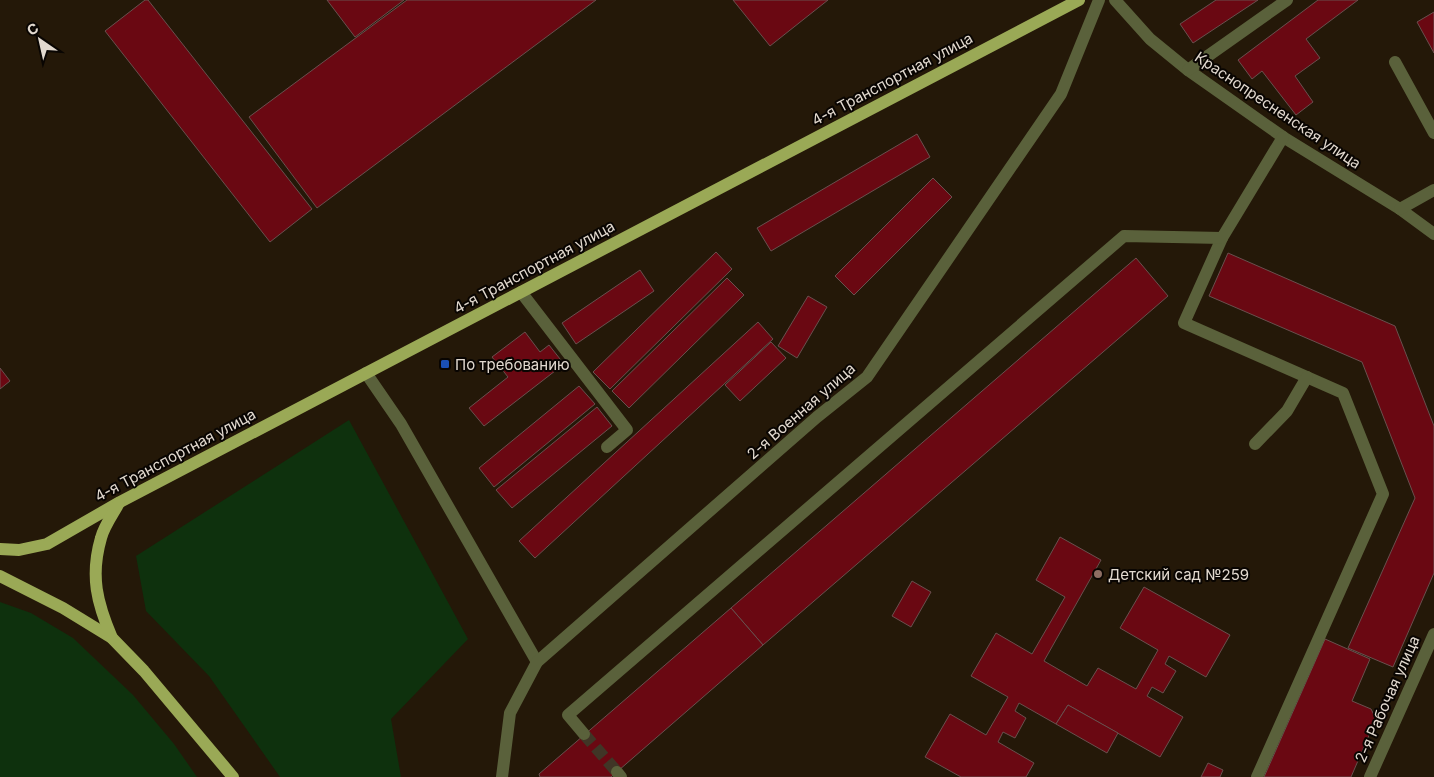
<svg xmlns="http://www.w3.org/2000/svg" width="1434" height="777" viewBox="0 0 1434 777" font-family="Inter,sans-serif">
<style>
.green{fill:#0e310d}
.building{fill:#6a0812;stroke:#69504e}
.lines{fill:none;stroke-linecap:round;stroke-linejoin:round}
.minor-tunnel{stroke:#403526;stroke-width:12;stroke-dasharray:12 6;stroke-linecap:butt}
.minor{stroke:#5a613b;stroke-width:12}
.major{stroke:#9aa956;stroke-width:12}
.transit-dot{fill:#1a4fb4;stroke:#090502;stroke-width:2}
.education-dot{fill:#8d6e63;stroke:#090502;stroke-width:2}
.labels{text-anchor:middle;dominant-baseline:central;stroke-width:4;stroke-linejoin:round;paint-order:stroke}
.street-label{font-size:15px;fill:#e2d9cf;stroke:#090502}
.poi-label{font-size:15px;fill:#e2d9cf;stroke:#090502;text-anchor:start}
</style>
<rect width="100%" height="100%" fill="#241808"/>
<!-- green -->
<g class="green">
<polygon points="349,420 468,639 391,719 401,777 280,777 209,676 146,611 136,556"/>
<polygon points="0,602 31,613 73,638 133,695 174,744 197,777 0,777"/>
</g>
<!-- building -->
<g class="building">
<polygon points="145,0 148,0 312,209 270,242 105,31"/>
<polygon points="327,0 404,0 355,37"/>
<polygon points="407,0 596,0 317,208 249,117"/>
<polygon points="733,0 828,0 770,46"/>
<polygon points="1216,0 1258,0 1193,43 1180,24"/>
<polygon points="1318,0 1358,0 1306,39 1320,58 1295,76 1313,102 1296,115 1262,71 1252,79 1238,60"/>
<polygon points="1434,12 1434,53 1417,22"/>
<polygon points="917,134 930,157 771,251 757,228"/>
<polygon points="933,178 952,197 854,295 835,276"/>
<polygon points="716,252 732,269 610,389 593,372"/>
<polygon points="1228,253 1395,326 1434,426 1434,573 1393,667 1348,648 1415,498 1362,362 1209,296"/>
<polygon points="1136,258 1168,296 763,645 731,608"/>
<polygon points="640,270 654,291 576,344 562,323"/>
<polygon points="727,278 744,295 629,408 612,391"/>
<polygon points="808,296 827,307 797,358 778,346"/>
<polygon points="758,322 773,339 535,558 519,541"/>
<polygon points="525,332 540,352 549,345 564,364 484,426 469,408 508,377 492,357"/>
<polygon points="771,342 786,358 740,401 725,385"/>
<polygon points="0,368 10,381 0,389"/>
<polygon points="579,386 595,404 494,487 479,468"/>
<polygon points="597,407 612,426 512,508 496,490"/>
<polygon points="1060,537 1101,560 1044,661 1087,686 1098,668 1136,689 1158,650 1120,628 1144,587 1230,635 1206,677 1169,656 1165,664 1176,671 1163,693 1152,687 1147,696 1183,717 1160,757 1068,705 1056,724 1019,703 1015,711 1026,718 1015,738 1003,732 998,742 1034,763 1026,777 961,777 925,757 950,714 986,735 1008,697 971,676 996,633 1032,654 1065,597 1036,580"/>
<polygon points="912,581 931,592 911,627 892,616"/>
<polygon points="731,608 763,645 611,777 540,777 539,774"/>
<polygon points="1325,639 1370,659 1352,701 1371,709 1376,719 1351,777 1264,777"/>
<polygon points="1068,705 1118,733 1107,753 1056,724"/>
<polygon points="1208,763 1223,770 1220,777 1201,777"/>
</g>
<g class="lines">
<!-- minor-tunnel -->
<polyline class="minor-tunnel" points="584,734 617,772"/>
<!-- minor -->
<g class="minor">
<polyline points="1115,0 1150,39 1188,70 1283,137 1400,209 1434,234"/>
<polyline points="1395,62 1434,133"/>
<polyline points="1188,70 1287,0"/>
<polyline points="1400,209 1434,190"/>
<polyline points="1222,238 1184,323 1343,393 1383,494 1257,777"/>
<polyline points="521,292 627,430 607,447"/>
<polyline points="366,373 401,424 537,662"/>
<polyline points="1255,444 1287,411 1307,377"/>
<polyline points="584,734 568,715 1124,236 1222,238 1283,137"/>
<polyline points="617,772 621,777"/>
<polyline points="502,777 510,713 537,662 817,417 867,377 1061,94 1099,0"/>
<polyline points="1370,777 1434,634"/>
</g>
<!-- major -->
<g class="major">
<polyline points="0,549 19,550 47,544 120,502 1079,0"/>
<polyline points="0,576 63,608 112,638 144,671 233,777"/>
<path d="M112,638C97,603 90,576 101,538C104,526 113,514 119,503"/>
</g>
</g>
<!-- markers -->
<rect class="transit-dot" x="440" y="359" width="10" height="10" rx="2.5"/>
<circle class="education-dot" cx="1098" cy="574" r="5"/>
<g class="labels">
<!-- street labels -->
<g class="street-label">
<text transform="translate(892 79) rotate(-28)">4-я Транспортная улица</text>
<text transform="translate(1278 110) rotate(34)">Краснопресненская улица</text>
<text transform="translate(534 267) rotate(-28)">4-я Транспортная улица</text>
<text transform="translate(801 411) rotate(-41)">2-я Военная улица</text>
<text transform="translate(175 455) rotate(-28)">4-я Транспортная улица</text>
<text transform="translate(1387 699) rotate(-66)">2-я Рабочая улица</text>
</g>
<!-- poi labels -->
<g class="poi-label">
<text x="455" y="364">По требованию</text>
<text x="1108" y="574">Детский сад №259</text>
</g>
</g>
<!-- north arrow -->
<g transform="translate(40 40) rotate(326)" stroke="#090502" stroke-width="4" paint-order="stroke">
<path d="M0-4L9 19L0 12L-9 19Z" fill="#e2d9cf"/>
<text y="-8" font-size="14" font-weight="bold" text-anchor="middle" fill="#e2d9cf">С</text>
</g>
</svg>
